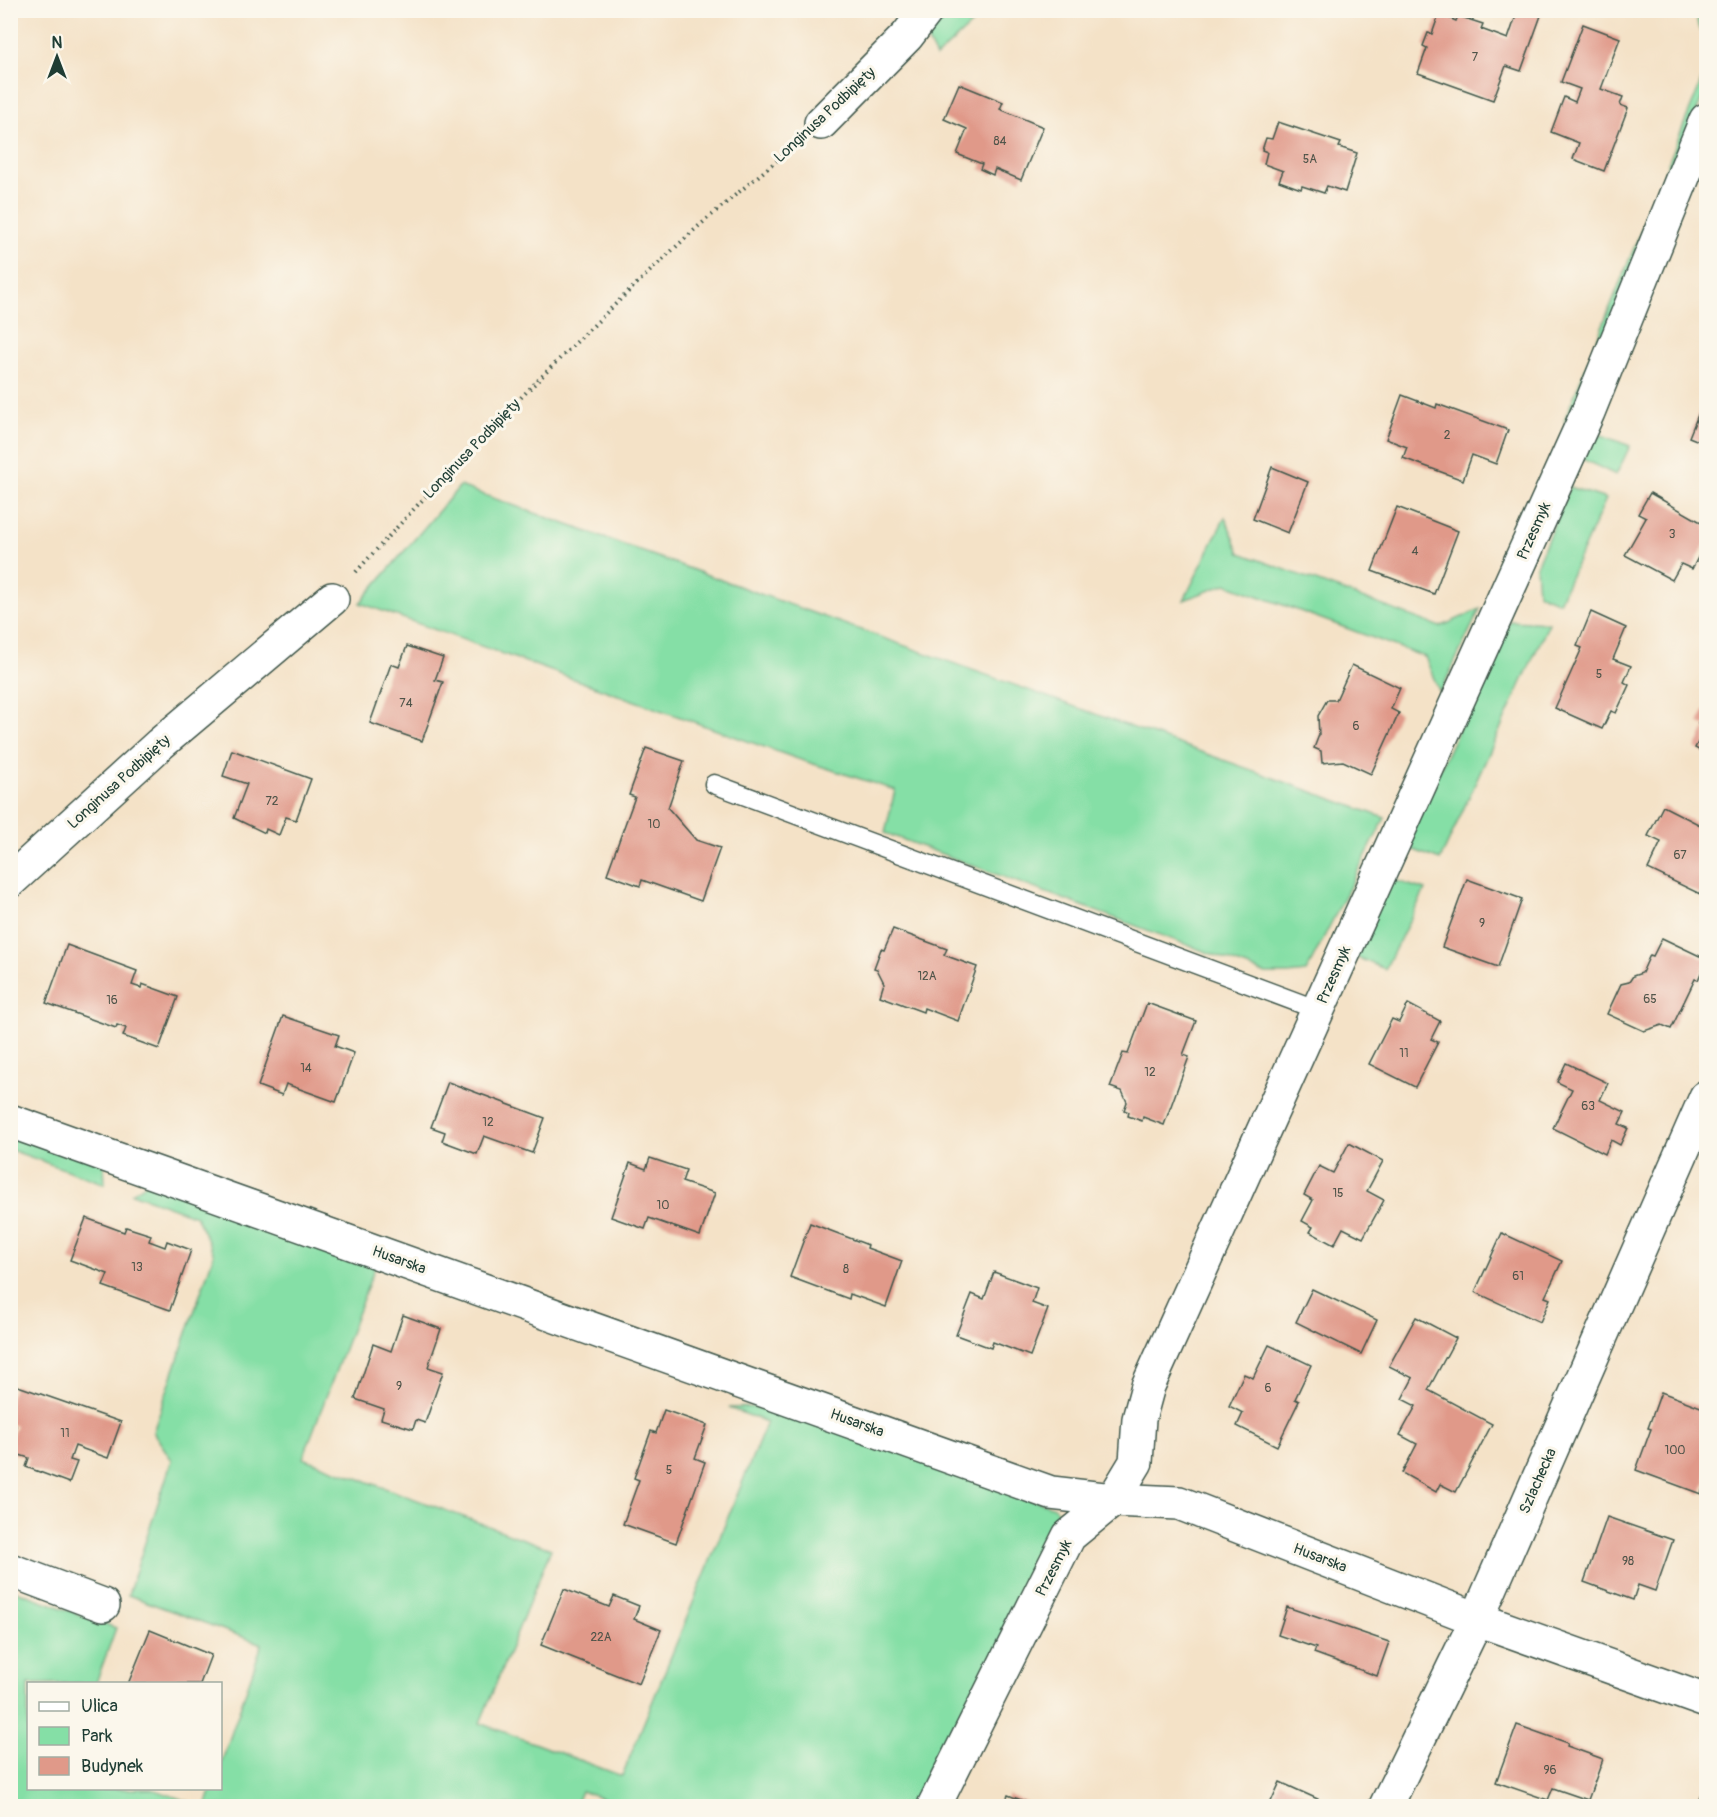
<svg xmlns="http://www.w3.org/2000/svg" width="1717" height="1817" viewBox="0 0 1717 1817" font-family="Pangolin,sans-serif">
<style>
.green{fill:#85dfa6;stroke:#528e6d;stroke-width:1.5}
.building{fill:#e09989}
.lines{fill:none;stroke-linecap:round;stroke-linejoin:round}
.service-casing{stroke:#3f564a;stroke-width:21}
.minor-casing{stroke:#3f564a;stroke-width:36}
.path{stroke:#3f564a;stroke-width:4;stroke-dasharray:1.5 4.5;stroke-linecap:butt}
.service{stroke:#fff;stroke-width:18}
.minor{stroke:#fff;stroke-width:33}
.labels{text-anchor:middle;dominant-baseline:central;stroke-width:6;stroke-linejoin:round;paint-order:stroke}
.number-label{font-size:12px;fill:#4f5449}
.street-label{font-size:15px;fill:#1f3d34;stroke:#fbf7ec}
</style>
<rect width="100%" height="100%" fill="#fbf7ec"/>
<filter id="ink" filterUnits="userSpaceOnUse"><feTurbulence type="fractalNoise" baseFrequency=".0167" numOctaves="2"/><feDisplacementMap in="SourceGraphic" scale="12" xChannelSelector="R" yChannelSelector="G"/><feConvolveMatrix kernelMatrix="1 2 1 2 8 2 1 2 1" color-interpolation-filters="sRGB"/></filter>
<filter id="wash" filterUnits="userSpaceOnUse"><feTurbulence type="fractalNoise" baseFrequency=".008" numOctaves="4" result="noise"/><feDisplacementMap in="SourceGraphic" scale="24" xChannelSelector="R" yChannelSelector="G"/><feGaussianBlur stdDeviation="1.35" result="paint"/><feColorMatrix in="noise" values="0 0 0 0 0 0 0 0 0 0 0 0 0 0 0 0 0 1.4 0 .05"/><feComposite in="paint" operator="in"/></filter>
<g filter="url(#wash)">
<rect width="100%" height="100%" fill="#f4e2c7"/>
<!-- green -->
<g class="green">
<polygon points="944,11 986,11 936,57 926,37"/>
<polygon points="1701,11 1706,11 1706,42 1697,21"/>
<polygon points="1706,70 1706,88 1571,423 1564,421"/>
<polygon points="1594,432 1630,446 1616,475 1582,459"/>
<polygon points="460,486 490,497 1385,818 1306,972 1288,974 1266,974 885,833 895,790 798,759 360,603"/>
<polygon points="1570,487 1606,499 1559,602 1538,593 1536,566"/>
<polygon points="1225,517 1240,553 1440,627 1480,609 1440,693 1425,657 1226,584 1184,600"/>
<polygon points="1510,621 1549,623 1440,860 1411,849 1407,838"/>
<polygon points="1391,879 1425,890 1385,969 1354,956"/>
<polygon points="11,1133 104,1164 105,1184 11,1150"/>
<polygon points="151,1180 376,1264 303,1458 551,1549 480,1723 622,1776 767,1422 729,1408 754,1407 790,1414 1054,1507 1064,1521 919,1806 623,1806 581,1791 575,1806 206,1806 212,1789 220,1788 221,1764 262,1644 128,1595 172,1460 153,1432 214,1254 196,1216 132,1193"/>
<polygon points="11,1589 116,1628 96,1683 28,1684 28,1788 152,1789 201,1806 11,1806"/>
</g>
<g id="blocks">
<!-- building -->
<g class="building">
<polygon points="1518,10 1543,10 1521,71 1506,66 1493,100 1418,73 1427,48 1423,46 1428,33 1432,34 1439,14 1456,21 1458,16 1483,24 1481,29 1508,39"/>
<polygon points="1583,24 1620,38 1601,89 1623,97 1620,105 1628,108 1604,171 1573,159 1579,143 1551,132 1564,97 1575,102 1580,89 1561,82"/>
<polygon points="959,84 1003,102 1000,109 1043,127 1021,180 995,169 993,175 980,169 982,164 957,154 967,129 944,119"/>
<polygon points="1278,122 1341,143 1339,147 1357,153 1345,192 1327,186 1324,193 1302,186 1301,189 1279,181 1283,171 1264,164 1267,152 1262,150 1266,138 1272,139"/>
<polygon points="1402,395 1436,408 1437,404 1508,430 1496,464 1472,455 1463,480 1403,458 1407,447 1386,439"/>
<polygon points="1706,395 1706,444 1689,437"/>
<polygon points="1272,467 1308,482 1288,533 1253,519"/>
<polygon points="1650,493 1706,525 1706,542 1692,569 1681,564 1672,580 1625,555 1646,518 1638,514"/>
<polygon points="1397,507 1458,531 1434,594 1372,571"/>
<polygon points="1591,612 1626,628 1613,659 1631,666 1624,682 1629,685 1616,713 1611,711 1602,729 1555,708 1582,648 1577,646"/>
<polygon points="407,646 443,658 435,680 443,682 422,741 370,723 391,664 399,667"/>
<polygon points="1352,665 1400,688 1391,709 1399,713 1371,774 1343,761 1322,763 1321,751 1314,748 1319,735 1318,716 1327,700 1336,700"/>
<polygon points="1706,707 1706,754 1695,748 1706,727 1698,723"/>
<polygon points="646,748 684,761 668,808 696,840 720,848 701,901 642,880 640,886 607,874 635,797 629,795"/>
<polygon points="232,750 311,779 296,820 286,817 279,835 266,829 265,833 234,818 247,784 223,776"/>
<polygon points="1663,806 1702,826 1706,816 1706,885 1702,895 1648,869 1661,842 1648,836"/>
<polygon points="1467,879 1522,899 1498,967 1442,947"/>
<polygon points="893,929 947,949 944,955 977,967 958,1021 924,1008 923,1012 880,996 884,983 877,969 874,968 881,949 884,950"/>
<polygon points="1662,938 1706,959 1706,961 1698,980 1695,979 1671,1029 1662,1025 1644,1031 1607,1014 1621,984 1629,982 1633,976 1642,973 1650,955 1653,956"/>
<polygon points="67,945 137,971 132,985 141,988 142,984 178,997 159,1049 123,1036 126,1028 117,1025 116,1028 46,1003"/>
<polygon points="1147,1003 1196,1021 1183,1055 1189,1057 1164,1125 1143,1117 1142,1121 1128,1116 1129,1112 1124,1110 1127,1102 1122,1091 1110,1087 1123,1053 1128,1054"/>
<polygon points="1408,1004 1440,1021 1431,1039 1438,1042 1415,1087 1369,1064 1392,1019 1399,1022"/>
<polygon points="283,1016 339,1035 335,1046 354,1053 336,1102 286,1084 282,1095 258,1086"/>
<polygon points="1566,1063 1608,1083 1600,1100 1625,1112 1619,1124 1628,1128 1620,1145 1611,1140 1605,1154 1553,1128 1572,1089 1557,1082"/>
<polygon points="448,1082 545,1118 532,1153 484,1136 477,1154 442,1141 445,1132 431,1127"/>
<polygon points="1349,1143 1383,1161 1367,1191 1384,1200 1363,1238 1343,1228 1334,1245 1310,1232 1313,1227 1302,1221 1313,1200 1304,1195 1319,1166 1333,1173"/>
<polygon points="650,1158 686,1170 682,1182 715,1193 700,1236 649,1218 645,1229 611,1217 630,1163 646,1169"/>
<polygon points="86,1218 124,1232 126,1227 151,1235 149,1241 165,1247 167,1241 191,1250 170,1310 103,1286 108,1274 70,1260"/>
<polygon points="810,1223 868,1245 867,1248 902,1261 886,1307 850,1294 849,1299 790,1277"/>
<polygon points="1502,1233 1562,1261 1545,1297 1550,1299 1540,1322 1475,1292"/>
<polygon points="994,1272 1037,1288 1032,1303 1048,1309 1030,1356 993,1342 991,1348 956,1335 972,1294 984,1299"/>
<polygon points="1312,1289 1377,1320 1361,1354 1296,1322"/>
<polygon points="403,1315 441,1329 428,1367 443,1372 425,1423 416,1420 413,1429 381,1419 384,1409 355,1399 373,1344 391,1351"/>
<polygon points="1416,1317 1456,1338 1428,1390 1492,1424 1456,1492 1440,1484 1436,1492 1402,1473 1417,1444 1400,1435 1416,1406 1402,1399 1413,1378 1389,1366"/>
<polygon points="1269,1345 1311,1365 1295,1399 1299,1401 1277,1446 1237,1426 1243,1413 1229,1406 1244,1374 1253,1378"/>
<polygon points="15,1385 121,1422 108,1458 75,1446 70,1460 77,1462 69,1483 26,1467 29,1458 10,1452 10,1441 16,1426 10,1424 10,1397"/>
<polygon points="1661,1392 1706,1409 1706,1480 1701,1494 1636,1470 1651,1429 1648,1428"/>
<polygon points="664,1410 707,1425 695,1458 705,1462 676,1543 623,1524 639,1480 634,1478 651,1431 656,1433"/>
<polygon points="1607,1517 1673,1540 1655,1591 1638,1585 1633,1600 1584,1582"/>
<polygon points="564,1589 609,1607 614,1596 639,1606 634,1619 661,1630 639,1684 541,1645"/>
<polygon points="1287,1607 1389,1642 1377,1676 1314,1653 1316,1648 1278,1635"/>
<polygon points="150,1630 211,1655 200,1684 128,1684"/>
<polygon points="1517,1725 1568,1743 1567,1746 1603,1759 1588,1800 1553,1788 1548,1800 1496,1782"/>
<polygon points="1280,1782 1333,1806 1269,1806"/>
<polygon points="1701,1793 1706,1795 1706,1806 1696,1806"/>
<polygon points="1008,1795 1037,1806 1004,1806"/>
</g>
</g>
</g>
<g filter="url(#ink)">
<use href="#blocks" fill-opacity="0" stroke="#3f564a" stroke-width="1.5"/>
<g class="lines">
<!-- service casing -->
<g class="service-casing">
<polyline id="service" points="714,784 1318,1010"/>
</g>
<!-- minor casing -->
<g class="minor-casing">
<g id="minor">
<polyline points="821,123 907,36 927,10"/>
<polyline points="10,881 160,744 332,599"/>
<polyline points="10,1121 1051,1493 1113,1500 1179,1503 1477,1619 1706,1701"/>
<polyline points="10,1570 103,1605"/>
<polyline points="934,1806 1069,1536 1113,1500 1136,1462 1139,1419 1148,1386 1588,412 1706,120"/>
<polyline points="1386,1806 1477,1619 1706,1097"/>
</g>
</g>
<!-- path -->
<path class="path" d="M356,572C463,454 575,340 692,232C725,203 760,175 793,147"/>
<!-- service -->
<use href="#service" class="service"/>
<!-- minor -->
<use href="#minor" class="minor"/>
</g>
</g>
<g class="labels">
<!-- number labels -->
<g class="number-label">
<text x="1475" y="57">7</text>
<text x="1000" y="141">84</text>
<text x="1310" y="159">5A</text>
<text x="1447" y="435">2</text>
<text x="1672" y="534">3</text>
<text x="1415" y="551">4</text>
<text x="1599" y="674">5</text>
<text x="406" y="703">74</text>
<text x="1356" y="726">6</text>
<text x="272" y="801">72</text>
<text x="654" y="824">10</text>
<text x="1680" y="855">67</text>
<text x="1482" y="923">9</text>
<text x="927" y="976">12A</text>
<text x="1650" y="999">65</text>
<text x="112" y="1000">16</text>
<text x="1404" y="1053">11</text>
<text x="306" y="1068">14</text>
<text x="1150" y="1072">12</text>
<text x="1588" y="1106">63</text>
<text x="488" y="1122">12</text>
<text x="1338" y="1193">15</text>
<text x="663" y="1205">10</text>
<text x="137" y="1267">13</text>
<text x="846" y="1269">8</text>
<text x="1518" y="1276">61</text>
<text x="399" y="1386">9</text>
<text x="1268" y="1388">6</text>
<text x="65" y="1433">11</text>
<text x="1675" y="1450">100</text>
<text x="669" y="1470">5</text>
<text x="1628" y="1561">98</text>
<text x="601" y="1637">22A</text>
<text x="1550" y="1770">96</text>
</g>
<!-- street labels -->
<g class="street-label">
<text transform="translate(825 115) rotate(-43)">Longinusa Podbipięty</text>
<text transform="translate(472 449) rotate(-46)">Longinusa Podbipięty</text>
<text transform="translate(1534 531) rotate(-66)">Przesmyk</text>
<text transform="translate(119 782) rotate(-42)">Longinusa Podbipięty</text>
<text transform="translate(1334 975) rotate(-66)">Przesmyk</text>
<text transform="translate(399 1260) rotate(20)">Husarska</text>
<text transform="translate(857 1423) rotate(20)">Husarska</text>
<text transform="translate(1538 1481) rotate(-66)">Szlachecka</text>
<text transform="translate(1320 1558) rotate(21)">Husarska</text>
<text transform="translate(1054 1568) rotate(-63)">Przesmyk</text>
</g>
</g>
<!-- margin -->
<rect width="1717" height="1817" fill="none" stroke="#fbf7ec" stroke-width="36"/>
<!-- legend -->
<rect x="27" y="1682" width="195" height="108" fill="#fbf7ec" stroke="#a3ada2" stroke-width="1.5"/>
<rect x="39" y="1702" width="30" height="9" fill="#ffffff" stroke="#a3ada2" stroke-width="1.5"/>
<text x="81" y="1712" font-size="18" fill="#1f3d34">Ulica</text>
<rect x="39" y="1727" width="30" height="18" fill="#85dfa6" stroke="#a3ada2" stroke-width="1.5"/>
<text x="81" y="1742" font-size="18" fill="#1f3d34">Park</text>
<rect x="39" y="1757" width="30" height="18" fill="#e09989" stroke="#a3ada2" stroke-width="1.5"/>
<text x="81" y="1772" font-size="18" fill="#1f3d34">Budynek</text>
<!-- north arrow -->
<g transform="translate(57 57)" stroke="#fbf7ec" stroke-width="4.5" paint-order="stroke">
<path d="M0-4.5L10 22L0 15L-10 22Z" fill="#1f3d34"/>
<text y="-9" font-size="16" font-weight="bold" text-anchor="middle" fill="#1f3d34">N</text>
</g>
</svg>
